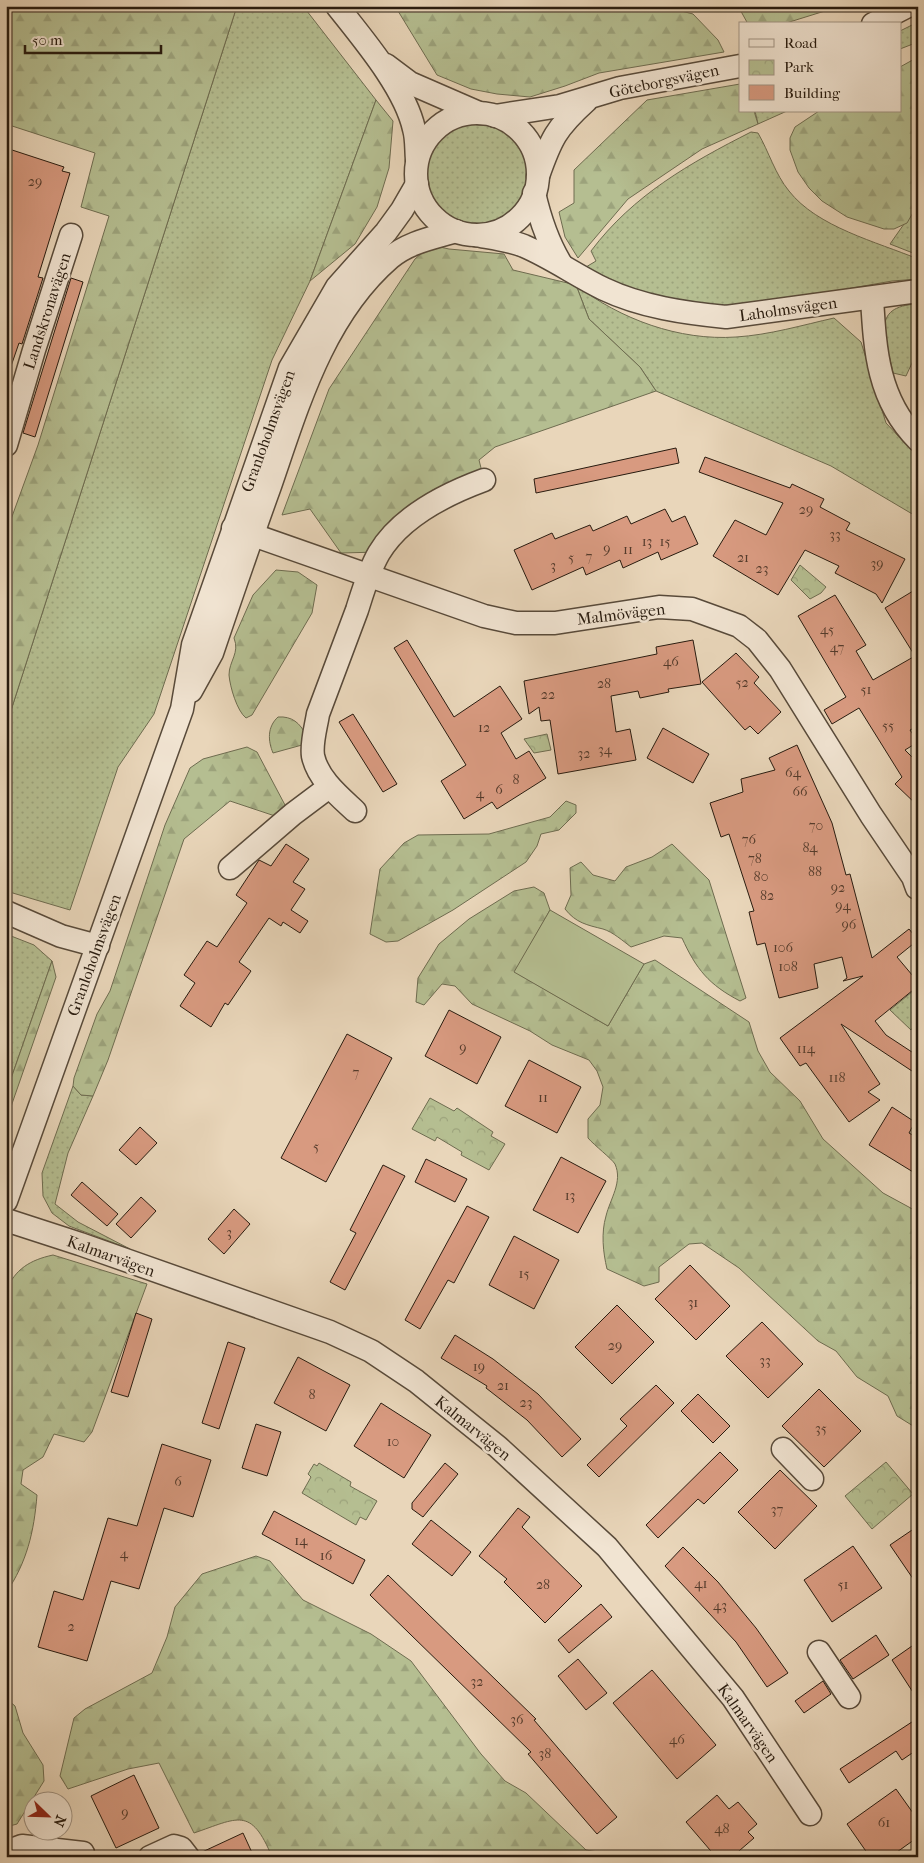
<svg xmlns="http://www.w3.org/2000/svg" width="924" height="1863" viewBox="0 0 924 1863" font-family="'IM FELL French Canon',serif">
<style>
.grass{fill:url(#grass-dots);stroke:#6e6c50}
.forest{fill:url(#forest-firs);stroke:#6e6c50}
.park{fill:url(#park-crowns);stroke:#6e6c50}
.pitch{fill:#b5be91;stroke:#6e6c50}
.building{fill:#d89a80;stroke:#281b0f}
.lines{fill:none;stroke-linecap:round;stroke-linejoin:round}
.minor-casing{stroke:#584a3a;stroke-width:25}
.minor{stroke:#f1e4d2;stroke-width:22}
.labels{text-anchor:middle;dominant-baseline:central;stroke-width:5;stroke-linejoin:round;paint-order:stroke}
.number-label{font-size:14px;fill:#543b2b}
.street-label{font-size:16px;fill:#281b0f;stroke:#f1e4d2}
</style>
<defs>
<pattern id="grass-dots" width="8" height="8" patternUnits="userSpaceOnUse" patternTransform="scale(1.25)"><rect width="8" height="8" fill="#b5be91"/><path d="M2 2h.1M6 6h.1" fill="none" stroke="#9ca37c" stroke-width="1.8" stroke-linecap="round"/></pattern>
<pattern id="forest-firs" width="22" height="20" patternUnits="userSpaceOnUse" patternTransform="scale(1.25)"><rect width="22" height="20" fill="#b5be91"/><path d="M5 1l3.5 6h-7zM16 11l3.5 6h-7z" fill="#9ca37c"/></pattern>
<pattern id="park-crowns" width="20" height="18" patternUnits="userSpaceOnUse" patternTransform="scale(1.25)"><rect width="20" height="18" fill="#b5be91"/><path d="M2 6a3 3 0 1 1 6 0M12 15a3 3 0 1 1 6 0" fill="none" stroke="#9ca37c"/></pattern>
</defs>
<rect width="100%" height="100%" fill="#e9d6ba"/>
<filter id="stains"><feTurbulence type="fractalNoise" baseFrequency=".004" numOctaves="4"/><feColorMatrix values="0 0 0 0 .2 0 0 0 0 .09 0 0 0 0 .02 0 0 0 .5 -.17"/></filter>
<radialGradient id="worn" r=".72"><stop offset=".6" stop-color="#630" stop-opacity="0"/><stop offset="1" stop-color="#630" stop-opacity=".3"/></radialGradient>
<!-- grass -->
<g class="grass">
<polygon points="237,6 303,6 376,100 310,281 272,360 154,714 118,767 70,910 6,891 6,726"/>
<polygon points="918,22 918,42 900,49 900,31"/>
<polygon points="755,111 787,111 758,124"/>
<circle cx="478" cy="173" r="51"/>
<path d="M751,132L758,133C769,152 775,174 789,191C817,227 877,242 918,259V279L892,281L739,308L656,298L597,276L586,267L596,261L591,251C633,195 690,163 751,132Z"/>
<polygon points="918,204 918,255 890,244"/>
<path d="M576,285C620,319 679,341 736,337C769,335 803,325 834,318L861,342L886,423L918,457V522L914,515L831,466L656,391L640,367L589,319Z"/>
<path d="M918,304V350L906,376L893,373C887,340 868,306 918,304Z"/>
<polygon points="6,934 34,945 52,961 6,1093"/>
<polygon points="918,987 918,1020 911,1030 890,1010"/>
<polygon points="73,1086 81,1095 93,1096 68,1153 55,1204 78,1222 130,1249 69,1226 52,1213 43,1196 42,1173"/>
</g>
<!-- forest -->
<g class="forest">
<polygon points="6,6 237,6 6,726 6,533 38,445 109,216 81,207 95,153 6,124"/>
<polygon points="395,6 662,6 693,14 718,40 724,52 599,73 565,86 530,97 497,94 471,89 437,75"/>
<polygon points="738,6 841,6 783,24 748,24"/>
<polygon points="918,57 918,204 907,223 894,229 884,229 847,217 822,201 809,188 798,172 790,150 790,138 795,127 819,111 900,111 900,67"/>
<polygon points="740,84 740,111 754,111 758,124 702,149 628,199 578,258 565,237 559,212 574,203 574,170 647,100"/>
<polygon points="376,100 393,121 389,168 377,207 355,244 310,281"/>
<polygon points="431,245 449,249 504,254 513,270 576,285 589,319 640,367 656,391 495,447 479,460 484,480 380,552 341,553 310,509 282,515 329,389 415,259"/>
<path d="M276,570L298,572L317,585L312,613L252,715L246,718C237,711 230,687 229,675C229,661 240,653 234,638L253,595Z"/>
<path d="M278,717C292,716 300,723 306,735L302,745L273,753C268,741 267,727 278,717Z"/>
<polygon points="247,747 257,752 285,805 275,816 230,801 184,839 108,1060 93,1096 81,1095 73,1086 74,1078 97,1014 110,991 165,825 190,768 203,759"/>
<polygon points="566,801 576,805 576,813 559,830 541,834 537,846 526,862 453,910 398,941 386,942 370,934 380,869 404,843 418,835 489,834 550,817"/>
<path d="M672,844L709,880L746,998L740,1001C709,985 696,969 682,938L664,936L631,947C623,941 613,932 603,929C587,925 576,923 565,909L571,895L570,868L581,862L593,875L615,881L626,867L652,857Z"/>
<path d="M534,887L544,893L550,910L515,972L608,1026L644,964L655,960L749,1022L758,1051L770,1072L800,1101L823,1139L883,1193L918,1212V1429L897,1416L888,1396L857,1377L836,1351L818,1341L739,1268L702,1243L689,1244L659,1267V1282L644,1286L607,1269C603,1252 601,1233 606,1216C610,1199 623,1182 615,1164C612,1159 594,1145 588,1138V1119L600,1105L603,1087L597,1071L589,1060L552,1045L530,1031L472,1004L455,986L442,984L424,1005L416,1002L418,978L439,944L469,919L514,891Z"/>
<polygon points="52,961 56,977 6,1121 6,1093"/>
<path d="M53,1255L147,1284L92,1432L84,1442L54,1434L43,1457L23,1470L21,1484L37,1495C34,1532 27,1562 6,1593V1291C15,1269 30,1260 53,1255Z"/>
<path d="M256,1556L270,1561L303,1600L371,1634L411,1661L481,1754L505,1781L526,1793L586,1850L610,1854L648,1852L653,1857H272C251,1806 238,1818 194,1833L159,1763L128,1769L68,1789L60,1776L74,1718L85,1709L152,1673L167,1637L175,1607L202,1574Z"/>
<polygon points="8,1700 15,1706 23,1733 43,1765 44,1781 17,1824 6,1827 6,1701"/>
</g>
<!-- park -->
<g class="park">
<polygon points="800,565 826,587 821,593 810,599 791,580"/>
<polygon points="547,734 551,750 534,753 524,739"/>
<polygon points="430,1098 454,1111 457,1108 493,1132 491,1136 505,1144 489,1170 461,1155 462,1152 437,1137 435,1141 412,1129"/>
<polygon points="886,1462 913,1494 872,1529 845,1496"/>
<polygon points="319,1463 351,1482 350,1486 377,1501 366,1520 360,1517 356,1525 302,1493 311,1477 308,1474 314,1464 317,1466"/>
</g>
<!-- pitch -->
<polygon class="pitch" points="550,910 644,964 608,1026 514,972"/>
<!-- building -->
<g class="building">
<polygon points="6,148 64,167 62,171 70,173 38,277 43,278 22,344 19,343 9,372 6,371"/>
<polygon points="71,278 83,282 35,437 23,433"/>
<polygon points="676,448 679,463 536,493 534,479"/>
<polygon points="705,457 790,488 792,484 824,499 820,507 850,523 846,530 905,559 882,603 876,594 835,573 839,566 805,550 778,595 713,556 735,520 766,535 783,503 699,472"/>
<polygon points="665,509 672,522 685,516 698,544 661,560 658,552 623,568 620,560 586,575 583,567 532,590 514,550 552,533 555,539 590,525 593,531 627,516 631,524"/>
<polygon points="918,588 918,726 910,730 918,742 905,750 918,763 918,806 895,784 902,777 859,708 832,724 824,710 846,697 798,616 835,595 866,645 856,651 873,680 915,656 885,608"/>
<polygon points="407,640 454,717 500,686 522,719 501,733 516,759 529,751 546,778 497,809 492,802 464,819 441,781 466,765 394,648"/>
<polygon points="693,640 701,684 668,689 669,692 640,698 638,691 611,696 616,732 630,729 636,760 558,774 550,720 541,721 539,707 529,714 524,681 657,654 656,647"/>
<polygon points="736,653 759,677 754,683 781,712 758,734 750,726 745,730 702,682"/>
<polygon points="353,714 397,784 383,792 339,722"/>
<polygon points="663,728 709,754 693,783 647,758"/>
<polygon points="797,745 832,823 846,875 850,874 872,958 909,929 918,940 897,957 918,982 918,986 875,1021 886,1035 918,1056 918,1075 841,1024 880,1084 868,1092 880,1100 849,1122 806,1063 800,1066 780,1038 863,976 843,981 847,978 842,957 814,964 818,988 779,998 765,943 757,945 749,912 754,911 729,834 721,837 710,803 743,792 741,779 775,770 769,758"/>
<polygon points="286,844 309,859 293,882 305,889 291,910 308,921 300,933 283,922 281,926 269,918 239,962 251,971 228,1005 225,1003 211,1027 180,1006 195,983 184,975 207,941 217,947 247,903 236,895 259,860 271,866"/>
<polygon points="449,1010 501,1037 477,1084 425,1056"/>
<polygon points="347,1034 392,1058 326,1182 281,1158"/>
<polygon points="529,1060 581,1087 557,1133 505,1106"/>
<polygon points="892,1107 915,1122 909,1133 918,1138 918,1175 869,1145"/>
<polygon points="140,1127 157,1143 136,1165 119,1150"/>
<polygon points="561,1157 606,1181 578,1233 533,1210"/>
<polygon points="426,1159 467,1179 455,1202 415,1182"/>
<polygon points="383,1165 405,1176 345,1290 330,1282 356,1233 350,1230"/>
<polygon points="82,1182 118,1214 107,1226 71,1195"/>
<polygon points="141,1197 156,1211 131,1238 116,1224"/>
<polygon points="467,1206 489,1217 454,1283 448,1280 420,1329 405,1320"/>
<polygon points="234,1209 250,1224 224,1254 208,1239"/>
<polygon points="514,1236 559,1260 534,1309 489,1285"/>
<polygon points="690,1265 730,1306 696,1340 655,1299"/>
<polygon points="617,1305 654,1342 612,1384 575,1347"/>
<polygon points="136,1313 152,1319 128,1397 111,1392"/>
<polygon points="762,1322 803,1364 768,1398 726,1356"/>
<polygon points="455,1335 493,1359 538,1394 581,1439 562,1457 527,1420 486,1388 487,1386 441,1358"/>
<polygon points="228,1342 245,1348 219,1429 202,1423"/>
<polygon points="298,1357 350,1385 326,1431 274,1403"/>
<polygon points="656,1385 674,1403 599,1477 587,1465 627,1426 620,1419"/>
<polygon points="819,1389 861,1431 824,1467 782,1426"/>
<polygon points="698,1394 730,1426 713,1443 681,1411"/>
<polygon points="381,1403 431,1435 404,1478 354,1446"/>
<polygon points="256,1424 281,1432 267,1476 242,1468"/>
<polygon points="162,1444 211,1460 193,1517 164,1508 139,1589 111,1581 87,1661 38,1647 54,1591 83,1600 108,1518 137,1526"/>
<polygon points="720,1452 738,1470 704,1504 698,1499 658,1538 646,1525"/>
<polygon points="445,1463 458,1474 423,1517 412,1509 412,1503"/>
<polygon points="780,1470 817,1506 775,1549 738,1512"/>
<polygon points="518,1508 530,1517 522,1527 582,1586 545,1623 504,1582 507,1579 479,1556"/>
<polygon points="274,1511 365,1560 353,1584 262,1534"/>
<polygon points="431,1520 471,1552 452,1576 412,1544"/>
<polygon points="918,1526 918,1586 890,1545"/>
<polygon points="853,1546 882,1588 832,1622 804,1580"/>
<polygon points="683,1547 718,1582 756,1628 788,1673 767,1687 736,1642 665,1566"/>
<polygon points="388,1575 536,1719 534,1720 617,1817 597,1834 528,1754 531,1752 370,1595"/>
<polygon points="601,1604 612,1617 569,1653 558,1640"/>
<polygon points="876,1635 889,1655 853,1679 840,1660"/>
<polygon points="912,1646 918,1655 918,1700 892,1660"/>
<polygon points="578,1659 607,1693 586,1710 558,1676"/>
<polygon points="652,1670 716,1745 677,1779 613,1703"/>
<polygon points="823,1681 831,1694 804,1713 795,1701"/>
<polygon points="918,1718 918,1749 902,1760 896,1751 849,1783 840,1769"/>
<polygon points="134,1775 159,1828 116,1848 91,1796"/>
<polygon points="896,1789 918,1820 918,1837 890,1857 870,1857 847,1824"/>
<polygon points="717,1795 729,1809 738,1802 757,1824 748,1832 754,1838 732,1857 716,1857 686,1822"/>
<polygon points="243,1833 254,1857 201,1857 200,1853"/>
</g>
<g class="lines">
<!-- minor casing -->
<g class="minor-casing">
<g id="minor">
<path d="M337,6C363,39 405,88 414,129C417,139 416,150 417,160"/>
<polyline points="873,24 908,6"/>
<polyline points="386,65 410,83 479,113"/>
<circle cx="477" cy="174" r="61"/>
<polyline points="495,116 560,106 620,88 740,66"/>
<path d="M538,176C551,139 556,128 586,101"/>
<path d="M534,193C540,219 547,241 561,264"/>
<path d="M475,235C491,238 509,240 524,246C552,258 577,276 604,289C642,307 685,313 726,317L918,291"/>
<path d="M872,298C875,351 878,400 918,440"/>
<polyline points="6,445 34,350 71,235"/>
<polyline points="233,528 484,616 516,623 555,623 659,607 692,609 739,626 757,640 780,669 871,815 913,877 917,888"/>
<path d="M191,691L212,653C231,597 250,541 270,486C298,405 323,316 390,258C409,242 433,238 456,231"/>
<path d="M355,811C339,796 318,779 313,756C311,743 316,727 318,714C331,679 344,644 357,610C363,591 369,570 379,553C401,516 446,494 484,480"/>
<polyline points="230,868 293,814 329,787"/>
<polyline points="6,912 61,936 98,946"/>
<polyline points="6,1201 182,709 193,645 290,368 337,287 386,232 402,210 417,184"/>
<polyline points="6,1220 80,1244 330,1332 371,1351 416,1381 498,1447 607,1547 733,1698 810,1814"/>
<polyline points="783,1449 812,1479"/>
<polyline points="819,1652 849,1697"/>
<polyline points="6,1852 22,1846 83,1853"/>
<polyline points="150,1857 174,1846 181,1848 188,1857"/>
</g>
</g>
<!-- minor -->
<use href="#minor" class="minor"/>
</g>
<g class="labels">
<!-- number labels -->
<g class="number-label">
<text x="35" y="181">29</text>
<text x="806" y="509">29</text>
<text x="835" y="534">33</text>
<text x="647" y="541">13</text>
<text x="665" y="541">15</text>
<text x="607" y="548">9</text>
<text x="628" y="549">11</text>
<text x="589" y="556">7</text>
<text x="571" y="557">5</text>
<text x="743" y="557">21</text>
<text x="877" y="563">39</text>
<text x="553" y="565">3</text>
<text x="762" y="568">23</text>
<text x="827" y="629">45</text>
<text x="837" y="647">47</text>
<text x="671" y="661">46</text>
<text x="742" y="682">52</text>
<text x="604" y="683">28</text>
<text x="866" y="689">51</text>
<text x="548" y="694">22</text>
<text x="888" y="725">55</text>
<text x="484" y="727">12</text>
<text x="605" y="749">34</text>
<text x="584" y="753">32</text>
<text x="793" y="772">64</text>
<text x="516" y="779">8</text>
<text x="499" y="789">6</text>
<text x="800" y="791">66</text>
<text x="480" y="793">4</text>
<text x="816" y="825">70</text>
<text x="749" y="839">76</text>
<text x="810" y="847">84</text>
<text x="755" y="858">78</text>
<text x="815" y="871">88</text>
<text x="761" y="876">80</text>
<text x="838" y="887">92</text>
<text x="767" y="895">82</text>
<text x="843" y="905">94</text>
<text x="849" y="924">96</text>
<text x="783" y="947">106</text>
<text x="788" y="966">108</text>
<text x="463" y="1047">9</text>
<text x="806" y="1048">114</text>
<text x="356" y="1072">7</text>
<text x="837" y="1077">118</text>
<text x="543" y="1097">11</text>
<text x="316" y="1146">5</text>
<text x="570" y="1195">13</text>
<text x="229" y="1232">3</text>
<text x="524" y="1273">15</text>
<text x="693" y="1302">31</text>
<text x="615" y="1345">29</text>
<text x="765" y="1360">33</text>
<text x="479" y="1366">19</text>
<text x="503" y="1385">21</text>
<text x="312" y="1394">8</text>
<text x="526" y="1402">23</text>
<text x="821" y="1428">35</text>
<text x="393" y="1441">10</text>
<text x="178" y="1481">6</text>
<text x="777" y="1509">37</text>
<text x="301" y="1540">14</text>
<text x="124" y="1553">4</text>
<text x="326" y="1555">16</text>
<text x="701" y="1583">41</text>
<text x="543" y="1584">28</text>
<text x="843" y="1584">51</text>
<text x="720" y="1605">43</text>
<text x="71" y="1626">2</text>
<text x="477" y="1681">32</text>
<text x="517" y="1719">36</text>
<text x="677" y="1739">46</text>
<text x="545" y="1753">38</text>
<text x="125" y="1812">9</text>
<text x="884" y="1822">61</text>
<text x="722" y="1828">48</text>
</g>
<!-- street labels -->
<g class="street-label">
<text transform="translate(664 81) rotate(-12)">Göteborgsvägen</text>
<text transform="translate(788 309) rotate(-8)">Laholmsvägen</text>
<text transform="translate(47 311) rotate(-72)">Landskronavägen</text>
<text transform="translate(268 431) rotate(-70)">Granloholmsvägen</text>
<text transform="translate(621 614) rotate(-7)">Malmövägen</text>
<text transform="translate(94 955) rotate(-70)">Granloholmsvägen</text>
<text transform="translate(111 1256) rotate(20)">Kalmarvägen</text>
<text transform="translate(473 1428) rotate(39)">Kalmarvägen</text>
<text transform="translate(748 1723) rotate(55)">Kalmarvägen</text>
</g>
</g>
<!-- margin -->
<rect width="924" height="1863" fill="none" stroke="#e9d6ba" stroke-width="25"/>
<rect x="8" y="8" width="909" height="1848" fill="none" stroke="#281b0f" stroke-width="2.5"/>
<rect x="12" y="12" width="899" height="1838" fill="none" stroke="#281b0f"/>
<!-- legend -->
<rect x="739" y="22" width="162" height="90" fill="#f1e4d2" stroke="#a19484"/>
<rect x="749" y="39" width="25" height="8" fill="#f1e4d2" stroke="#a19484"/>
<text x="784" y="48" font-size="15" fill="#281b0f">Road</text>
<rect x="749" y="60" width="25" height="15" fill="url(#park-crowns)" stroke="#a19484"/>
<text x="784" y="72" font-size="15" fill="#281b0f">Park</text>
<rect x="749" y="85" width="25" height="15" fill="#d89a80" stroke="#a19484"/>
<text x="784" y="98" font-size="15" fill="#281b0f">Building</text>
<!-- north arrow -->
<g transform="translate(48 1816) rotate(113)"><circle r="24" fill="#f1e4d2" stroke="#a19484"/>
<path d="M0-4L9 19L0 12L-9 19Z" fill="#8f2418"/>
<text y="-8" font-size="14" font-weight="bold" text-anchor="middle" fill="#281b0f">N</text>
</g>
<!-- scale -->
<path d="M25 45v8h136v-8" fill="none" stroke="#281b0f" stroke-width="2.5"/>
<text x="32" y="45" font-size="15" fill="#281b0f" stroke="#f1e4d2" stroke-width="4" paint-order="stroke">50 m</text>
<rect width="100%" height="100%" filter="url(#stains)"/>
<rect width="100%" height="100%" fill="url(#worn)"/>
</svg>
